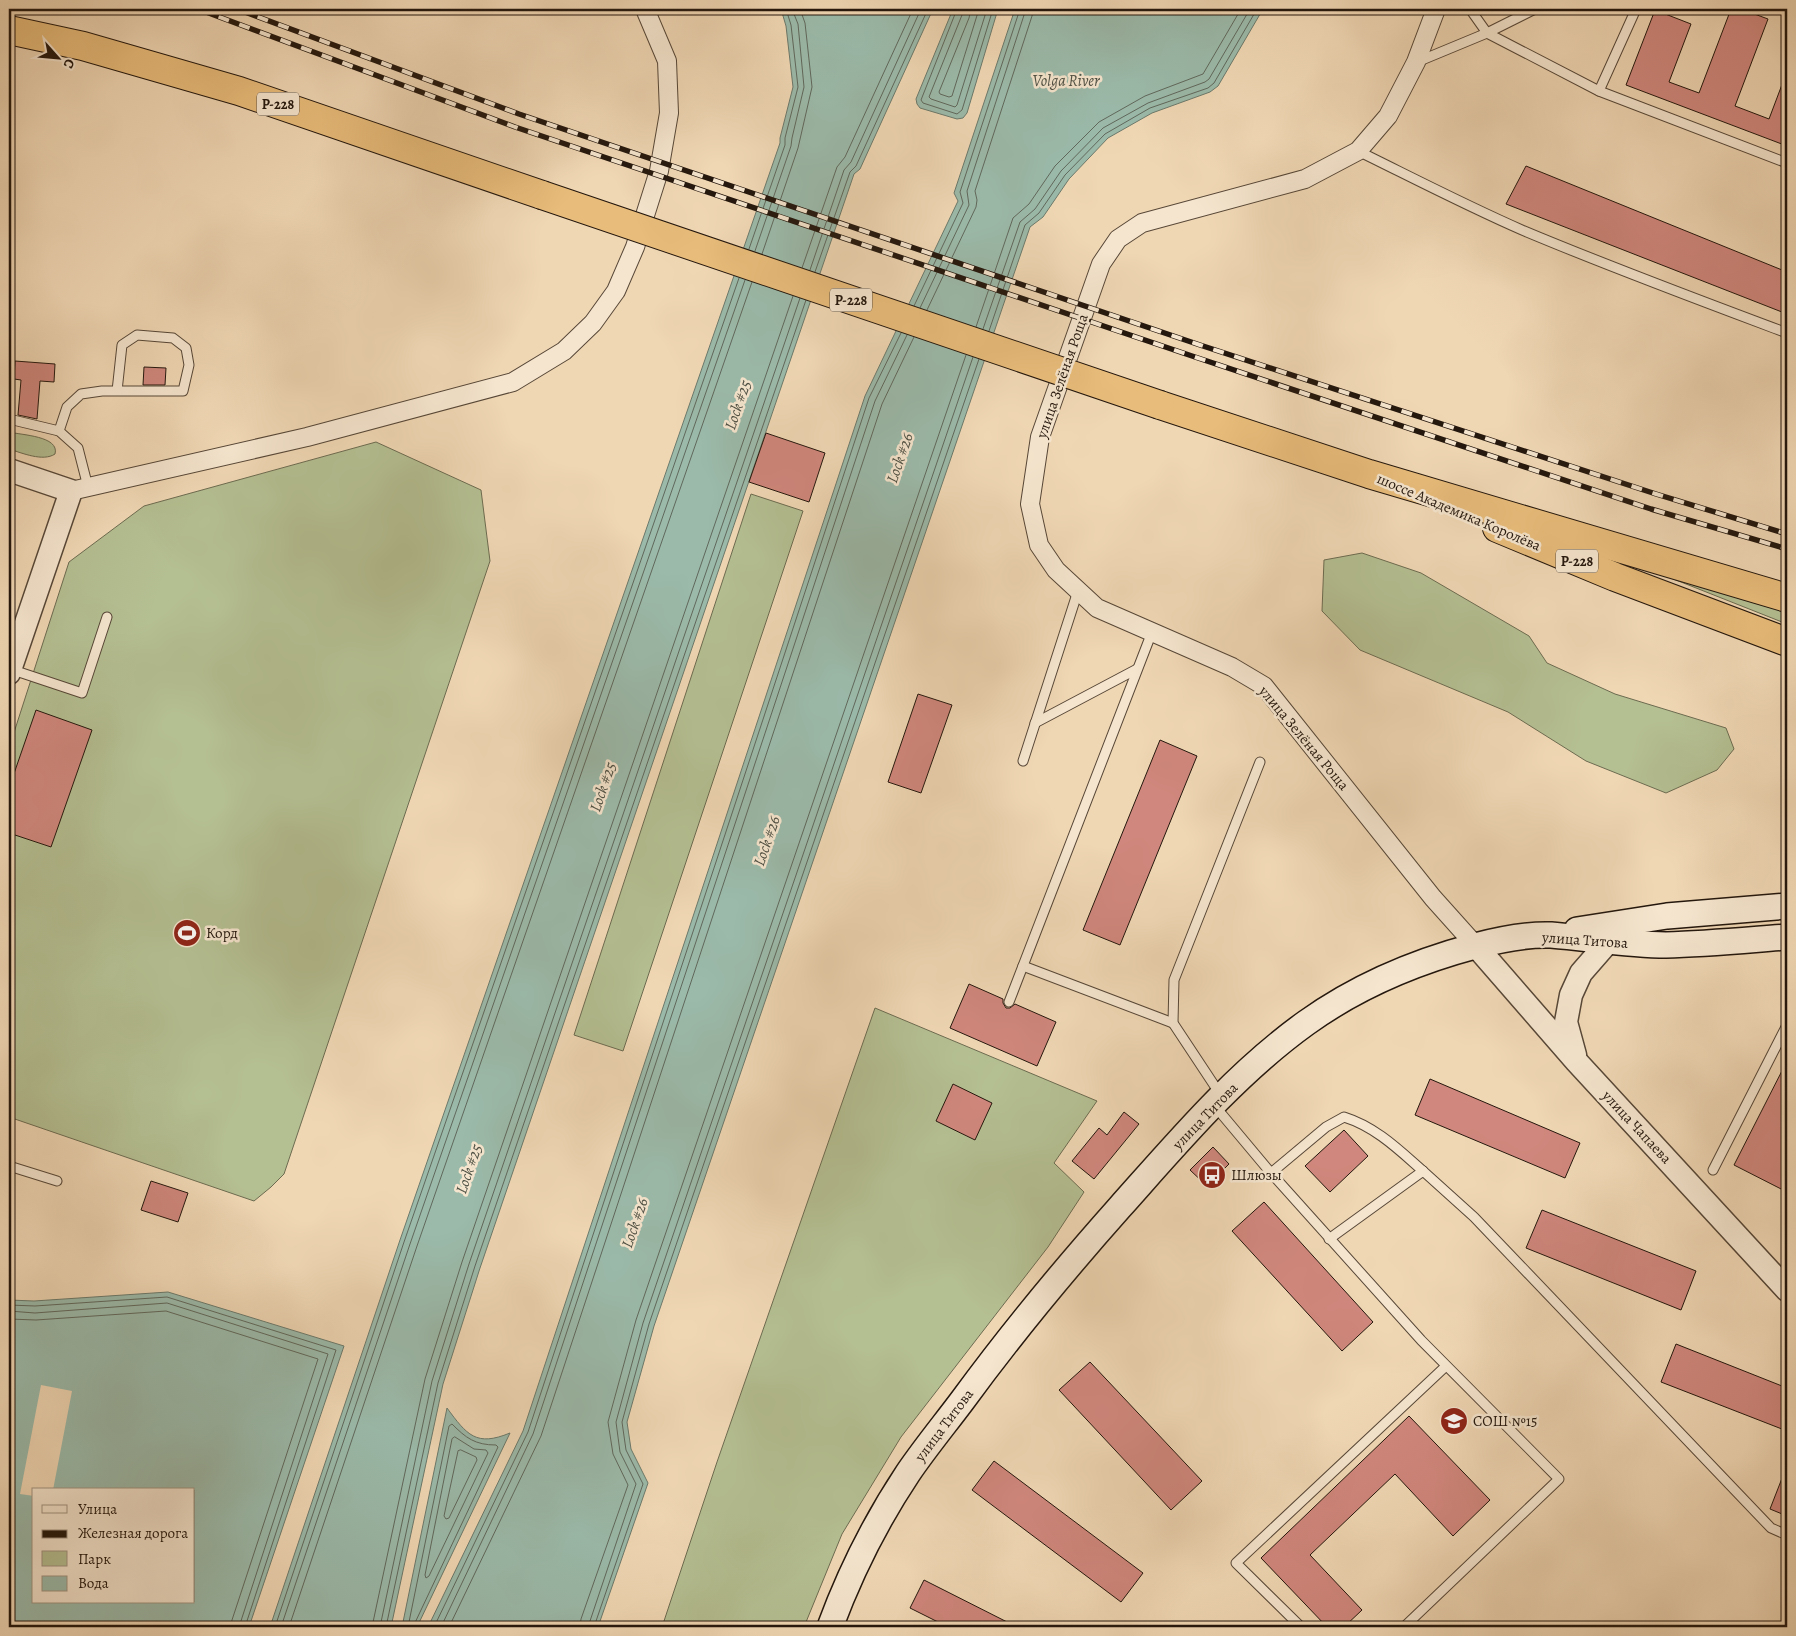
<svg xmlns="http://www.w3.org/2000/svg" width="1796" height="1636" viewBox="0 0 1796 1636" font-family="Alegreya,serif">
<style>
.green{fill:#b4bf92;stroke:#6c6b50}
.water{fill:#9bbaaa;stroke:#6b796b;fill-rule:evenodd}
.pier{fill:#f0d7b4}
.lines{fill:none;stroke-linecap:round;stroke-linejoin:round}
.shore{stroke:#60685c;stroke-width:1}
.building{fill:#d0877d;stroke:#24170d}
.service-casing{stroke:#574737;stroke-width:11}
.minor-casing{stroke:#574737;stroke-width:20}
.tertiary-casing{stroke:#574737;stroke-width:25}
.secondary-casing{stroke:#24170d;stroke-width:28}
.trunk-casing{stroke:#24170d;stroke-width:30}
.service{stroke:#f5e5ce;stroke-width:9}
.minor{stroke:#f5e5ce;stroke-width:18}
.tertiary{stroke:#f5e5ce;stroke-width:22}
.secondary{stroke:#f5e5ce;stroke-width:25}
.trunk{stroke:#e8bc7a;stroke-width:28}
.rail-casing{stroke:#24170d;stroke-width:5.5}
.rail{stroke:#f5e5ce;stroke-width:4;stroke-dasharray:11;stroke-linecap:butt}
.trunk-bridge-casing{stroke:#24170d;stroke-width:30;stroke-linecap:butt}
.trunk-bridge{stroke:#e8bc7a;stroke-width:28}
.labels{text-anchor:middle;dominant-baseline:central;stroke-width:5;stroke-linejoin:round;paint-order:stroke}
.shield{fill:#f5e5ce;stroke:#635547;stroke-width:1}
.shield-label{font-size:14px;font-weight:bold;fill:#24170d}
.street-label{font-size:15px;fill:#24170d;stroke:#f5e5ce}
.poi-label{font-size:15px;fill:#24170d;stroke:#f5e5ce;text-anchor:start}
.water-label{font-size:16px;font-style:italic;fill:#4e5044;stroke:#f5e5ce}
</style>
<rect width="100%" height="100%" fill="#f0d7b4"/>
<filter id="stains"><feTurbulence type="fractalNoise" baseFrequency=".004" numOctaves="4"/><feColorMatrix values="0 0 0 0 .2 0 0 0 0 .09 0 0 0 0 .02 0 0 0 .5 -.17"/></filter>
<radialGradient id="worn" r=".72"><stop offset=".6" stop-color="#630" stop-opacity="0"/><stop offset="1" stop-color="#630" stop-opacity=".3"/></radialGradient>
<!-- green -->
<g class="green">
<path d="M9,432C21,435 60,436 55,454C43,462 22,453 9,449Z"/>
<polygon points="376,442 481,490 490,561 284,1174 271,1187 254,1201 9,1117 9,748 69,562 144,506"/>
<polygon points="751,494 803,511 623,1051 574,1035"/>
<polygon points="1362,553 1421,573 1529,636 1547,663 1615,694 1726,728 1734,749 1717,770 1666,793 1586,761 1508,712 1360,650 1322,611 1324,560"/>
<polygon points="1638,565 1787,609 1787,624"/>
<polygon points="875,1008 1097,1101 1054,1163 1084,1192 1048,1247 901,1437 842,1534 804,1627 662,1627 717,1462"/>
</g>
<!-- water -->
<g class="water">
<polygon points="781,9 933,9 860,169 854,174 480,1268 443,1384 391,1627 270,1627 400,1240 780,143 780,138 793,87 786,26"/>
<polygon points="953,9 998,9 967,113 963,118 957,119 920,108 917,104 916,99"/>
<polygon points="1015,9 1263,9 1218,86 1210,92 1152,113 1108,138 1069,179 1043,217 1030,227 654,1326 627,1422 631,1449 648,1483 598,1627 428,1627 523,1431 865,396 958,201 954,193"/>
<path d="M168,1292L344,1346L249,1627H9V1300L34,1301ZM34,1490H194V1602H34Z"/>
<path d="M447,1408C467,1435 476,1447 510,1433L417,1627H402Z"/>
</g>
<!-- pier -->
<polygon class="pier" points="41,1385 72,1391 53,1490 34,1490 34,1496 20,1494"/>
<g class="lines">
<!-- shore -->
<g class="shore">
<polyline points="957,9 921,100 923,103 957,114 962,110 993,9"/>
<polyline points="963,9 962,15 929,97 931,99 955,107 957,105 987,9"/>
<polyline points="971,9 969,18 939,92 940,94 949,97 952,96 979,9"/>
<polyline points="749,249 785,145 785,138 798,87 791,25 786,9"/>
<polyline points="755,251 791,146 792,138 804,87 798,24 792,9"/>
<polyline points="762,254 798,148 812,87 805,23 800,9"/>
<polyline points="802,268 837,167 845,157 913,9"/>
<polyline points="810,270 844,170 851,162 921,9"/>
<polyline points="815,272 850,172 856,166 928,9"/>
<polyline points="914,306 963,203 960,192 1020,9"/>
<polyline points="920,308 969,205 967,191 1026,9"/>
<polyline points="927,310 976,207 977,200 975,191 1032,16 1033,9"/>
<polyline points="976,327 1013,218 1029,204 1055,166 1099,122 1145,96 1203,74 1241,9"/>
<polyline points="983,329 1020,222 1035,209 1061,171 1103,128 1148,103 1205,82 1209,79 1250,9"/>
<polyline points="989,331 1025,225 1039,213 1065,175 1105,134 1150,108 1208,88 1214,83 1257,9"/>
<polyline points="9,1305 35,1306 167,1297 336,1350 245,1627"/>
<polyline points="9,1311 35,1313 167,1303 328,1354 239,1627"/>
<polyline points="9,1319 36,1320 166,1311 318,1359 232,1620 231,1627"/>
<polygon points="455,1437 474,1449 486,1450 488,1453 429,1576 426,1578 425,1575 452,1439"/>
<polygon points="461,1450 476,1457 477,1460 449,1518 446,1519 444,1516 458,1451"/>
<polyline points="275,1627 404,1242 739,278"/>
<polyline points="281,1627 410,1244 745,280"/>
<polyline points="289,1627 417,1246 752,282"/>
<polyline points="372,1627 425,1379 462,1262 793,296"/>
<polyline points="380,1627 432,1381 469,1264 800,298"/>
<polyline points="386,1627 438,1383 475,1266 806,300"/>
<path d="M408,1627L449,1426L452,1424C466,1438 475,1445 496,1445L498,1447L413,1627"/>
<polyline points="434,1627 528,1432 869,398 901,333"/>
<polyline points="441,1627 533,1434 875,401 907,335"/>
<polyline points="449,1627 541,1436 882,404 914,337"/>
<polyline points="580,1627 581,1619 628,1485 613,1454 608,1422 636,1320 966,355"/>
<polyline points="588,1627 636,1484 620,1452 616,1422 643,1323 973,357"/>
<polyline points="594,1627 643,1484 626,1450 622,1422 649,1324 979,359"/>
</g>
</g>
<!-- building -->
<g class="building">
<polygon points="1731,9 1741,9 1768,19 1735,106 1769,119 1786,74 1787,74 1787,146 1626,85 1655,10 1691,24 1669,82 1699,93"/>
<polygon points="1526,166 1787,272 1787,314 1506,204"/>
<polygon points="15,361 55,364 54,382 40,381 37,419 18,415 21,380 14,379"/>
<polygon points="144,367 166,368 165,385 143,385"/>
<polygon points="766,433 825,453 809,502 749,482"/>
<polygon points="918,694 952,705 921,793 888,782"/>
<polygon points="36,710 92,730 51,847 9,833 9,788"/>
<polygon points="1160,740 1197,756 1120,945 1083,930"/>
<polygon points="969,984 1003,999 1003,1003 1006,1008 1010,1008 1015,1004 1056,1022 1037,1066 950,1028"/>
<polygon points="1787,1061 1787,1192 1734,1165"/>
<polygon points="1430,1079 1580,1143 1565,1178 1415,1115"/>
<polygon points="953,1084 992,1103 975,1140 936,1121"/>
<polygon points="1124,1112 1139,1124 1094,1179 1072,1161 1099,1128 1107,1135"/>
<polygon points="1344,1130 1368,1156 1330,1192 1305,1166"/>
<polygon points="1213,1147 1229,1164 1207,1186 1190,1170"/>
<polygon points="151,1181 188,1193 178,1222 141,1210"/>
<polygon points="1264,1202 1373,1322 1342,1351 1232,1231"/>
<polygon points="1542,1210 1696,1271 1681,1310 1526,1248"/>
<polygon points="1676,1344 1787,1388 1787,1431 1661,1382"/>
<polygon points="1090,1362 1202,1481 1171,1510 1059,1390"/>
<polygon points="1409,1416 1490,1500 1453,1536 1395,1474 1310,1555 1362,1610 1344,1627 1327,1627 1261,1558"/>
<polygon points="994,1461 1143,1573 1121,1602 972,1490"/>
<polygon points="1786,1468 1787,1468 1787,1516 1770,1509"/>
<polygon points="924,1580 1017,1627 948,1627 910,1608"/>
</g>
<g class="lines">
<!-- service casing -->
<g class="service-casing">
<g id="service">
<polyline points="1470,9 1487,33 1599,91 1787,163"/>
<polyline points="1417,62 1487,33 1535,9"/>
<polyline points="1599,91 1636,9"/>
<path d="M1358,151C1413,178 1467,206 1522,230C1610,267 1699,300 1787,333"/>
<polyline points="9,419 59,431 78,448 88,487"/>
<polyline points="59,431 67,407 81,394 102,391 183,391 189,365 186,348 173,338 137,335 122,345 117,391"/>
<polyline points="10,669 82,693 107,617"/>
<polyline points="1035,723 1137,669"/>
<polyline points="1023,761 1078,591"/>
<polyline points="1023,966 1173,1023"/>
<polyline points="1009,1002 1152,632"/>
<polyline points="1220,1094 1173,1023 1174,980 1260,762"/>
<polyline points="1214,1105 1271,1173 1421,1340 1559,1479 1404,1627"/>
<polyline points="9,1166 57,1181"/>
<polyline points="1713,1170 1787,1025"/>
<path d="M1271,1173L1326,1127L1344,1117C1376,1127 1399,1150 1423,1171"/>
<polyline points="1329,1239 1423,1171 1474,1217 1771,1528 1787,1535"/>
<polyline points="1301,1627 1236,1563 1446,1366"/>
</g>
</g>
<!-- minor casing -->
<g class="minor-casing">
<g id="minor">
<polyline points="1436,9 1416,62 1388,116 1358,151 1305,179 1142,223 1118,239 1101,264 1040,437 1030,504 1039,545 1056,570 1097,608 1232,667 1264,686 1433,898 1476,946"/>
<polyline points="71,491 307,437 513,382 564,351 593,323 616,291 635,247 659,171 669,113 667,61 645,9"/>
</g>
</g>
<!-- tertiary casing -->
<g class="tertiary-casing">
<g id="tertiary">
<polyline points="9,470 71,491 9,673"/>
<polyline points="1476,946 1576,1061 1787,1290"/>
<polyline points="1575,1055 1566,1022 1571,995 1581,973 1608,942"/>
</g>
</g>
<!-- secondary casing -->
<g class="secondary-casing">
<g id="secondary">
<polyline points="1577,930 1667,916 1787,906"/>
<path d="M830,1627C850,1573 876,1521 908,1473C925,1448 944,1425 962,1401C1011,1334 1064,1270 1120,1207C1178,1142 1235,1074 1306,1023C1356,987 1415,962 1475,946C1498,940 1526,934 1551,935C1589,938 1627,945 1666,945C1706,944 1747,940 1787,937"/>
</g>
</g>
<!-- trunk casing -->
<g class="trunk-casing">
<g id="trunk">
<polyline points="9,30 83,46 239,91 542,195"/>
<polyline points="1160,405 1369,474 1787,598"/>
<polyline points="1497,528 1615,577 1787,642"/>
</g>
</g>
<!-- service -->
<use href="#service" class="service"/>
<!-- minor -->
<use href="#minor" class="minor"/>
<!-- tertiary -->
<use href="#tertiary" class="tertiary"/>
<!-- secondary -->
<use href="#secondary" class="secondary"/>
<!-- trunk -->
<use href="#trunk" class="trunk"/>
<!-- rail casing -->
<g class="rail-casing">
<g id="rail">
<polyline points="198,9 515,127 1195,357 1651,509 1787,549"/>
<polyline points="237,9 519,114 1200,345 1656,494 1787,534"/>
</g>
</g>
<!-- rail -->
<use href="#rail" class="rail"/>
<!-- trunk-bridge casing -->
<g class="trunk-bridge-casing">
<polyline id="trunk-bridge" points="542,195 1160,405"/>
</g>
<!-- trunk-bridge -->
<use href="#trunk-bridge" class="trunk-bridge"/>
</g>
<!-- icons -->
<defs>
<g id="stadium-disc" transform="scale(1.4375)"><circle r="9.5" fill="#8f2418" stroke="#f5e5ce"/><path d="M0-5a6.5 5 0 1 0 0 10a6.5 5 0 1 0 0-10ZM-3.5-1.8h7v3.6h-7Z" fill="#fff"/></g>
<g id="bus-disc" transform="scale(1.4375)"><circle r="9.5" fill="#8f2418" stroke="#f5e5ce"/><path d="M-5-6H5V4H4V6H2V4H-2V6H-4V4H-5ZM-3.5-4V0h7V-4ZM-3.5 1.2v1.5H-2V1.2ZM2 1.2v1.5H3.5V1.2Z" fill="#fff"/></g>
<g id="school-disc" transform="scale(1.4375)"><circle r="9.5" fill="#8f2418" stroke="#f5e5ce"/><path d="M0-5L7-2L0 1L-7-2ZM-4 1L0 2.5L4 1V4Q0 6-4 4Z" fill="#fff"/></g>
</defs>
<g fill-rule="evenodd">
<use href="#stadium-disc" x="187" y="933"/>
<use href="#bus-disc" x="1212" y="1175"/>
<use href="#school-disc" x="1454" y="1421"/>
</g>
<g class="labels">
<!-- shield labels -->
<g class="shield">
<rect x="257" y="92.5" width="42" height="23" rx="4"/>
<rect x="830" y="288.5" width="42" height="23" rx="4"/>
<rect x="1556" y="549.5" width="42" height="23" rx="4"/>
</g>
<g class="shield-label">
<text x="278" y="104">Р-228</text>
<text x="851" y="300">Р-228</text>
<text x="1577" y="561">Р-228</text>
</g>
<!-- street labels -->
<g class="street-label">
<text transform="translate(1062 376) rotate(-71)">улица Зелёная Роща</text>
<text transform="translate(1459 512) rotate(23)">шоссе Академика Королёва</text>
<text transform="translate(1304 738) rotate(50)">улица Зелёная Роща</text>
<text transform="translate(1585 940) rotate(4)">улица Титова</text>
<text transform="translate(1205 1116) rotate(-46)">улица Титова</text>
<text transform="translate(1637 1127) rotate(47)">улица Чапаева</text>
<text transform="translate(944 1425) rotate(-53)">улица Титова</text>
</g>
<!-- poi labels -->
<g class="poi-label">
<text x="206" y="933">Корд</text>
<text x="1231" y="1175">Шлюзы</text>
<text x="1473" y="1421">СОШ №15</text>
</g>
<!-- water labels -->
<g class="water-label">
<text x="1066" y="81">Volga River</text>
<text transform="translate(738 405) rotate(-71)">Lock #25</text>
<text transform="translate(900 458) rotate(-71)">Lock #26</text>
<text transform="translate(603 787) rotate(-71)">Lock #25</text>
<text transform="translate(767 841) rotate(-71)">Lock #26</text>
<text transform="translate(469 1169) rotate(-71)">Lock #25</text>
<text transform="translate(635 1223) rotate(-71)">Lock #26</text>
</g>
</g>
<!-- margin -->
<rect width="1796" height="1636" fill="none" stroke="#f0d7b4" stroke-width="30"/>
<rect x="10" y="10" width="1776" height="1616" fill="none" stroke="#24170d" stroke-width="2.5"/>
<rect x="15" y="15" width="1766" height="1606" fill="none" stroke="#24170d"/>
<!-- legend -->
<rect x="32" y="1488" width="162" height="115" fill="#f5e5ce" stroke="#a19381"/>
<rect x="42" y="1505" width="25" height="8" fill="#f5e5ce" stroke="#a19381"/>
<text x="78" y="1514" font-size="15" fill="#24170d">Улица</text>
<rect x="42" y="1530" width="25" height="8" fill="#24170d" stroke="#a19381"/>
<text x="78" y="1538" font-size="15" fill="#24170d">Железная дорога</text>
<rect x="42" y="1551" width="25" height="15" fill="#b4bf92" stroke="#a19381"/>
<text x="78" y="1564" font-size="15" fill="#24170d">Парк</text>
<rect x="42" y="1576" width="25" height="15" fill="#9bbaaa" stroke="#a19381"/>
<text x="78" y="1588" font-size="15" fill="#24170d">Вода</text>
<!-- north arrow -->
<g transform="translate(58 58) rotate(117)" stroke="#f5e5ce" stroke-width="4" paint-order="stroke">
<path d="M0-4L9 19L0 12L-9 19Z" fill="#24170d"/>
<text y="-8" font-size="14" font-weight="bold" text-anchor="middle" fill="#24170d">С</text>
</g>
<rect width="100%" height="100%" filter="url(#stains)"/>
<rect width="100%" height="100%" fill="url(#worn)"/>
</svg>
